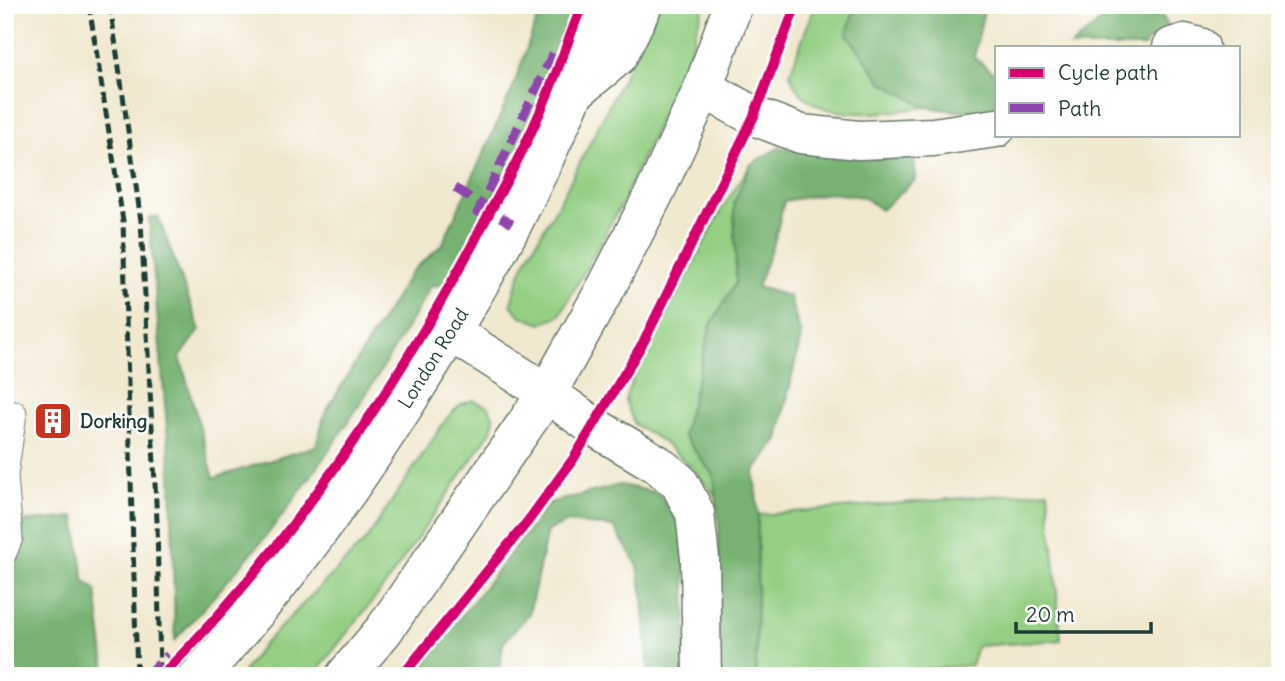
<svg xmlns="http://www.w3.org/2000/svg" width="1285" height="681" viewBox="0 0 1285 681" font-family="Delius,sans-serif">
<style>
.green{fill:#94cf84;stroke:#5a865c;stroke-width:2}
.forest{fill:#77b272;stroke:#4b7853;stroke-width:2}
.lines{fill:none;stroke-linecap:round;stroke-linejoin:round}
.service-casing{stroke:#68796a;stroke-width:25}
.minor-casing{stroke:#68796a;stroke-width:41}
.primary-casing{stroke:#68796a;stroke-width:41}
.trunk-casing{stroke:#68796a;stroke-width:41}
.service{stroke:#fff;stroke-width:23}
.minor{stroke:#fff;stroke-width:38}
.primary{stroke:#fff;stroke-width:38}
.trunk{stroke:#fff;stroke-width:38}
.rail{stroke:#1f3d34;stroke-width:5;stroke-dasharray:10 5;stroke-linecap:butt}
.quiet{stroke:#8e44ad;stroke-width:9;stroke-dasharray:18 9;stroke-linecap:butt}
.cycleway-casing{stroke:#fff;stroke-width:15}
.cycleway{stroke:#d6006c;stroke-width:10}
.labels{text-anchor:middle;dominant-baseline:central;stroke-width:5;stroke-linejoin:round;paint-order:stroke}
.street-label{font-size:19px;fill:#1f3d34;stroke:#fff}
.poi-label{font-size:19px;font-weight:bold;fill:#1f3d34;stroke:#fff;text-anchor:start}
</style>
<rect width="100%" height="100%" fill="#fff"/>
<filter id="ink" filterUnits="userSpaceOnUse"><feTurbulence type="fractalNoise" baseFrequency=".0143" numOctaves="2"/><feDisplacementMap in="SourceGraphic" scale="14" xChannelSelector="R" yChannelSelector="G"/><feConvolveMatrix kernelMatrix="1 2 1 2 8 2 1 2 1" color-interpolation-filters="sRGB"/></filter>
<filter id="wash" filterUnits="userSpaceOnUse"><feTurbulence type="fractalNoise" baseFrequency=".00686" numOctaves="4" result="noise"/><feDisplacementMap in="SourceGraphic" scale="28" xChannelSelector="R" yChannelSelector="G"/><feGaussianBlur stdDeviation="1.57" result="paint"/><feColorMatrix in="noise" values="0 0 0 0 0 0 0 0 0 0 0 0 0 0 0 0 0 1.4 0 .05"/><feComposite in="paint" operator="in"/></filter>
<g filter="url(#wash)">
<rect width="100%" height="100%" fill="#f0e8cf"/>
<!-- green -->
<g class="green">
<path d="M659,5H704L688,57L620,207L560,315L541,324L521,316L511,305C520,259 544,233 564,193C597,131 628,68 659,5Z"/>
<path d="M815,5H855L848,34L882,82L926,107C885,113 804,127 790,73Z"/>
<polygon points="751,164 734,203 737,282 711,325 683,435 714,476 716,496 692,468 662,441 634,424 625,400 634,375 722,209"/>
<polygon points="473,400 489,407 494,418 491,431 386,584 313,676 240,676 264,644 366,540 447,418 461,404"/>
<polygon points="1048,491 1061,640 977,646 971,665 861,676 756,676 758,515"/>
</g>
<!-- forest -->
<g class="forest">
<path d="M542,5H579L541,106L447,284L431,286C382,371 331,454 270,531C240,568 207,604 175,640L171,474L149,218L158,216L200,330L180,357L214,478L316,446L325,413L411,272L442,245L512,90Z"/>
<polygon points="855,5 985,5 974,57 996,75 996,111 956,111 926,107 882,82 847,34"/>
<polygon points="1136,5 1157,5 1169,28 1147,42 1144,47 1070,47 1101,21"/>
<path d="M780,147C824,155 869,161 914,158L916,179L881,210L864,197L830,193L784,201L775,239L757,287L789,296L801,336L778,439L754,472L758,515L756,676H722L718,666L719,527L714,476L683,435L711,325L736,282L734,203L751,164Z"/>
<polygon points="620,485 658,493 685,534 686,671 680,676 649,676 643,597 638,566 614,527 568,522 547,531 529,614 503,643 499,676 415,676 550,503"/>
<polygon points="75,517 84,580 96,590 106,676 5,676 5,589 19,557 21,522"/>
</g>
</g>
<g filter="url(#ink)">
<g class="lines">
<!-- service casing -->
<g class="service-casing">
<polyline id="service" points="5,553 11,538 6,475 15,413"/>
</g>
<!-- minor casing -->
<g class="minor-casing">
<g id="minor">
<polyline points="1172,47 1185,43 1200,47"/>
<polyline points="703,88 754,116 801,134 859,140 933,137 996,128"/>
<polyline points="451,332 547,393 593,426 657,464 679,482 695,513 700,559 702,676"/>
</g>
</g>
<!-- primary casing -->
<g class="primary-casing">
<polyline id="primary" points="576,91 618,56 643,5"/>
</g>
<!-- trunk casing -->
<g class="trunk-casing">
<g id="trunk">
<path d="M199,676C277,593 343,502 404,406C442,346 480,286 513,223C549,152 581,79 611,5"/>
<polyline points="345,676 384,630 547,393 607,286 657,188 703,88 733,5"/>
</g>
</g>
<!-- service -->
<use href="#service" class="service"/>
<!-- minor -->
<use href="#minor" class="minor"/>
<!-- primary -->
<use href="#primary" class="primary"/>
<!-- trunk -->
<use href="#trunk" class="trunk"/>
<!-- rail -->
<g class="rail">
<polyline points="89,5 123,221 137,676"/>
<polyline points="110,5 141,221 157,521 160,676"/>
</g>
<!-- quiet -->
<g class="quiet">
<polyline points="455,188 512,224"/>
<polyline points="476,216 554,51"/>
<polyline points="146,676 168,655"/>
</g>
<!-- cycleway casing -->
<g class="cycleway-casing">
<g id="cycleway">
<path d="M161,676C288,549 389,399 474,242C495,201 519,161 537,119C554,82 567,43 582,5"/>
<polyline points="402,676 528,521 574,458 644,341 754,116 796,5"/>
</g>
</g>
<!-- cycleway -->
<use href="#cycleway" class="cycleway"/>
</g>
</g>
<!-- icons -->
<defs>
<g id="building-square" transform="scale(2.0125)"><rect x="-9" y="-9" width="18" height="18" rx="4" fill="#c8321e" stroke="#fff"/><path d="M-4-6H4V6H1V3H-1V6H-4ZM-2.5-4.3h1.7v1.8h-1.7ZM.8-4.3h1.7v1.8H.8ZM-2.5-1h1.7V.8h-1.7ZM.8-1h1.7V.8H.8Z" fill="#fff"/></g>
</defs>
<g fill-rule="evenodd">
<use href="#building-square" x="53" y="421"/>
</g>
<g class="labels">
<!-- street labels -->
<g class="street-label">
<text transform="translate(433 358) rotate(-58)">London Road</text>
</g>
<!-- poi labels -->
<g class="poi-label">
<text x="80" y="421">Dorking</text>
</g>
</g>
<!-- margin -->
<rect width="1285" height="681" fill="none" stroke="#fff" stroke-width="28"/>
<!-- legend -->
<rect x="995" y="46" width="245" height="91" fill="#ffffff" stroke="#a5b1ae" stroke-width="2"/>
<rect x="1009" y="68" width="35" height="10" fill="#d6006c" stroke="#a5b1ae" stroke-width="2"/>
<text x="1058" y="80" font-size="21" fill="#1f3d34">Cycle path</text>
<rect x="1009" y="103" width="35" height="10" fill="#8e44ad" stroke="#a5b1ae" stroke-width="2"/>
<text x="1058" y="116" font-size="21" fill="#1f3d34">Path</text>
<!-- scale -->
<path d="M1016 622v10h135v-10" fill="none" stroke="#1f3d34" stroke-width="3.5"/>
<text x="1026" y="622" font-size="21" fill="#1f3d34" stroke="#ffffff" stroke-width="5" paint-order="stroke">20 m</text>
</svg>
